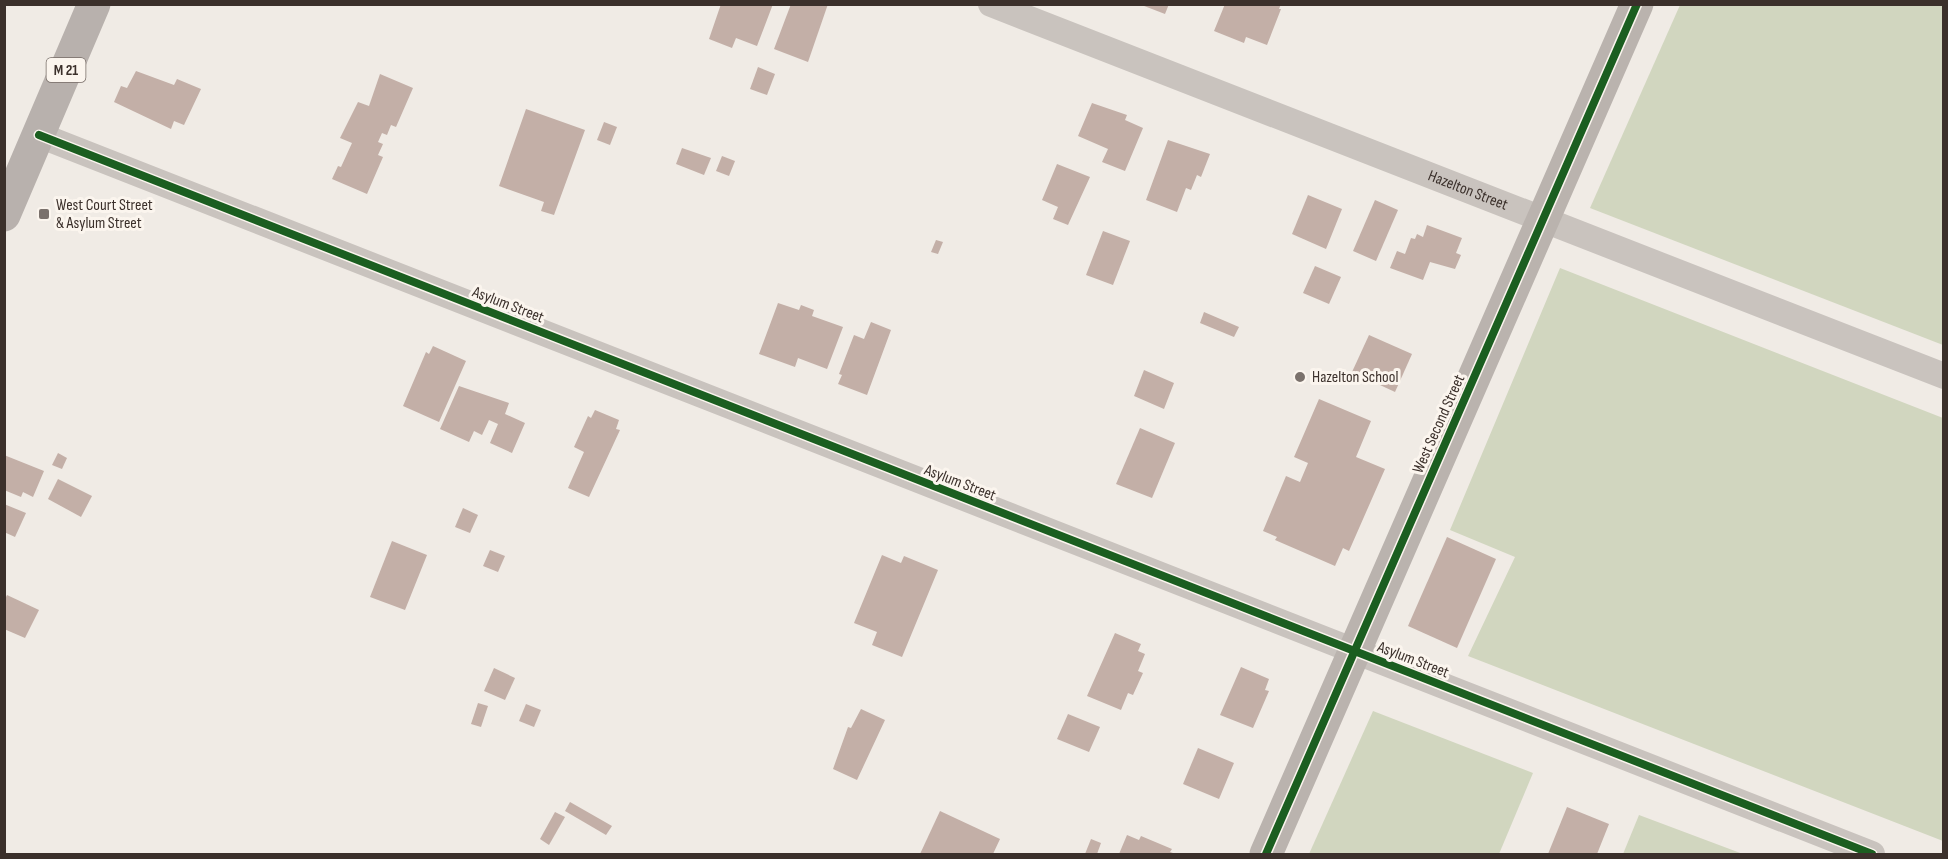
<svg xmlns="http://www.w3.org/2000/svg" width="1948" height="859" viewBox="0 0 1948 859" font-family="'Sofia Sans Condensed',sans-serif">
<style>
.green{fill:#d1d6bf}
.building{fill:#c3afa7}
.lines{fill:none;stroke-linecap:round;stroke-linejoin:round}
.street{stroke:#c9c3be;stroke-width:26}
.secondary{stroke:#bab3ae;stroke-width:33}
.primary{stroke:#b8b1ad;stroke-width:33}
.cycleway-casing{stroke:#fbf5ee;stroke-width:11}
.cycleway{stroke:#1b5e20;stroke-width:8}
.poi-dot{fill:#7a716c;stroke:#fbf5ee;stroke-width:2}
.labels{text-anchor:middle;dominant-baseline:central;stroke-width:6;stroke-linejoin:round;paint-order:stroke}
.shield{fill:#fbf5ee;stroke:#756b66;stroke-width:1.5}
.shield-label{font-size:15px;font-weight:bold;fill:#3b302b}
.street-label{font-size:16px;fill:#3b302b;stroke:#fbf5ee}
.poi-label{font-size:16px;fill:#3b302b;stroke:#fbf5ee;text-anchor:start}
</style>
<rect width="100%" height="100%" fill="#f0ebe5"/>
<!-- green -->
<g class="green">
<polygon points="1680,5 1943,5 1943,345 1590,208"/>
<polygon points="1560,268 1943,418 1943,841 1468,656 1515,557 1450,530"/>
<polygon points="1373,711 1533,773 1499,854 1309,854"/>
<polygon points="1639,815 1743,854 1623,854"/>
</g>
<!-- building -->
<g class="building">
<polygon points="721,4 773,4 757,46 736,38 732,48 709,39"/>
<polygon points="791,4 828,4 808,62 774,49"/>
<polygon points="1139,4 1169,4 1165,14"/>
<polygon points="1225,4 1281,4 1279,9 1281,9 1267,45 1246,37 1244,43 1214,31"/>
<polygon points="758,67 775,74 767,95 750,89"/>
<polygon points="136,71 174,85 177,79 201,89 184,125 174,121 171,129 114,102 121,86 127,88"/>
<polygon points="380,74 413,88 396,127 391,125 387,135 382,133 378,142 383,144 378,155 383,157 367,194 332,179 338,166 341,167 352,143 340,138 358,102 369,106"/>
<polygon points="1092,103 1127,115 1125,120 1143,128 1125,171 1102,162 1108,149 1078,136"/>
<polygon points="526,109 585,130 554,215 541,211 544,202 499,186"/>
<polygon points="604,122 617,127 610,145 597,140"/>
<polygon points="1168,140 1210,154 1201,177 1197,175 1191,190 1186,188 1177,212 1146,200"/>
<polygon points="682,148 711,158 704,175 676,164"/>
<polygon points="722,156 735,161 729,176 716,171"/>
<polygon points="1057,164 1090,177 1068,225 1053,219 1058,207 1042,200"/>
<polygon points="1308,195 1342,209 1326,249 1292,234"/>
<polygon points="1375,200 1398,210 1376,261 1353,251"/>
<polygon points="1427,225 1462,238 1456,253 1461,255 1455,269 1430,262 1423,280 1390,268 1397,251 1405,254 1411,238 1415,239 1417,234 1423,237"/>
<polygon points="1103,231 1130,241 1113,285 1086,275"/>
<polygon points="936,240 943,242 938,254 931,252"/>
<polygon points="1315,266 1341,277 1329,304 1303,293"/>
<polygon points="778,303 799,310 801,305 814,310 812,316 843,327 827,369 798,358 795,367 759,354"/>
<polygon points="1204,312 1239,327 1234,337 1200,323"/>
<polygon points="871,322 891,330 867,395 838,384 842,375 839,374 854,335 864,339"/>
<polygon points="1369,335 1412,354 1395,392 1352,372"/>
<polygon points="433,346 466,361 439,422 403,406 426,352 429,354"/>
<polygon points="1144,370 1174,383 1164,409 1134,396"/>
<polygon points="459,386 509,403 505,414 525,423 512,453 490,443 498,424 489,420 482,435 474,431 469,442 440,429"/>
<polygon points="1319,399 1371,421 1356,457 1385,469 1349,551 1343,548 1335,566 1275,540 1277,537 1263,531 1286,476 1300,482 1308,463 1294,457"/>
<polygon points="595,410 619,420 616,429 620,430 589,497 568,488 584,452 574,447 588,416 591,418"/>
<polygon points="1140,428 1175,443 1152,498 1116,484"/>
<polygon points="58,453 67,458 62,469 52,465"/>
<polygon points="4,455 44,471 33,497 23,492 21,497 4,490"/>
<polygon points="58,479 92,496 81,517 48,499"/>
<polygon points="4,504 26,513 15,537 4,532"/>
<polygon points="463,508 478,515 470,533 455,527"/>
<polygon points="1447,537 1496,559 1457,648 1408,626"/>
<polygon points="392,541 427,555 405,610 370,597"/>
<polygon points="490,550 505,556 498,572 483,566"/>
<polygon points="882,555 901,563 904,556 938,570 902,657 872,645 877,632 854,623"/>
<polygon points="7,595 39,610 25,638 4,629 4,601"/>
<polygon points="1115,633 1141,644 1138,651 1145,654 1138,671 1143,673 1133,695 1128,693 1121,710 1087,696"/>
<polygon points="1241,667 1269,679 1265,690 1269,691 1253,728 1220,715"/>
<polygon points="494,668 515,678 505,700 484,691"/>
<polygon points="478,703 488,706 481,727 471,724"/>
<polygon points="526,704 541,710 534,727 519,721"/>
<polygon points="861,709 885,720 857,780 833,769 848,727 851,728"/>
<polygon points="1068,714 1100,727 1089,752 1057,739"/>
<polygon points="1198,748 1234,763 1219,799 1183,784"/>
<polygon points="570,802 612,826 606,835 565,811"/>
<polygon points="1567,807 1609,824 1597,854 1548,854"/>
<polygon points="940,811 1000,839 993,854 920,854"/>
<polygon points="555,812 565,817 549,845 540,839"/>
<polygon points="1127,835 1139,840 1141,836 1172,849 1170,852 1176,854 1119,854"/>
<polygon points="1091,839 1101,843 1097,854 1085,854"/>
</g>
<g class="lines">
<!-- street -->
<g class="street">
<path id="s1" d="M991,4L1944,376"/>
<polyline points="39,135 1872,854"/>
</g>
<!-- secondary -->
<polyline class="secondary" points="1266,854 1637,4"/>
<!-- primary -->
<polyline class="primary" points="4,215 94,4"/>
<!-- cycleway casing -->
<g class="cycleway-casing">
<g id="cycleway">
<polyline points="39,135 1872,854"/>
<polyline points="1266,854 1637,4"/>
</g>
</g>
<!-- cycleway -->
<use href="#cycleway" class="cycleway"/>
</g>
<!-- markers -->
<g class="poi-dot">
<rect x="38" y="208" width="12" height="12" rx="3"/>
<circle cx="1300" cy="377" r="6"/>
</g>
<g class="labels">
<!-- shield labels -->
<rect class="shield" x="46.5" y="58" width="39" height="24" rx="4.5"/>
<g class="shield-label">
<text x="66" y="70">M 21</text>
</g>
<!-- street labels -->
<g class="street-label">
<text stroke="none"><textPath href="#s1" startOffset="512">Hazelton Street</textPath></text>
<text transform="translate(508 305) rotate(21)">Asylum Street</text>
<text transform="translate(1439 424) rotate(-66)">West Second Street</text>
<text transform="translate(960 483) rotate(21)">Asylum Street</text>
<text transform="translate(1413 660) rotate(21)">Asylum Street</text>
</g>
<!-- poi labels -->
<g class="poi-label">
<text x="56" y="205">West Court Street<tspan x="56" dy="18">&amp; Asylum Street</tspan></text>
<text x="1312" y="377">Hazelton School</text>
</g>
</g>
<!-- border -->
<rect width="1948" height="859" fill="none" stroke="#3b302b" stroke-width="12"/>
</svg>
